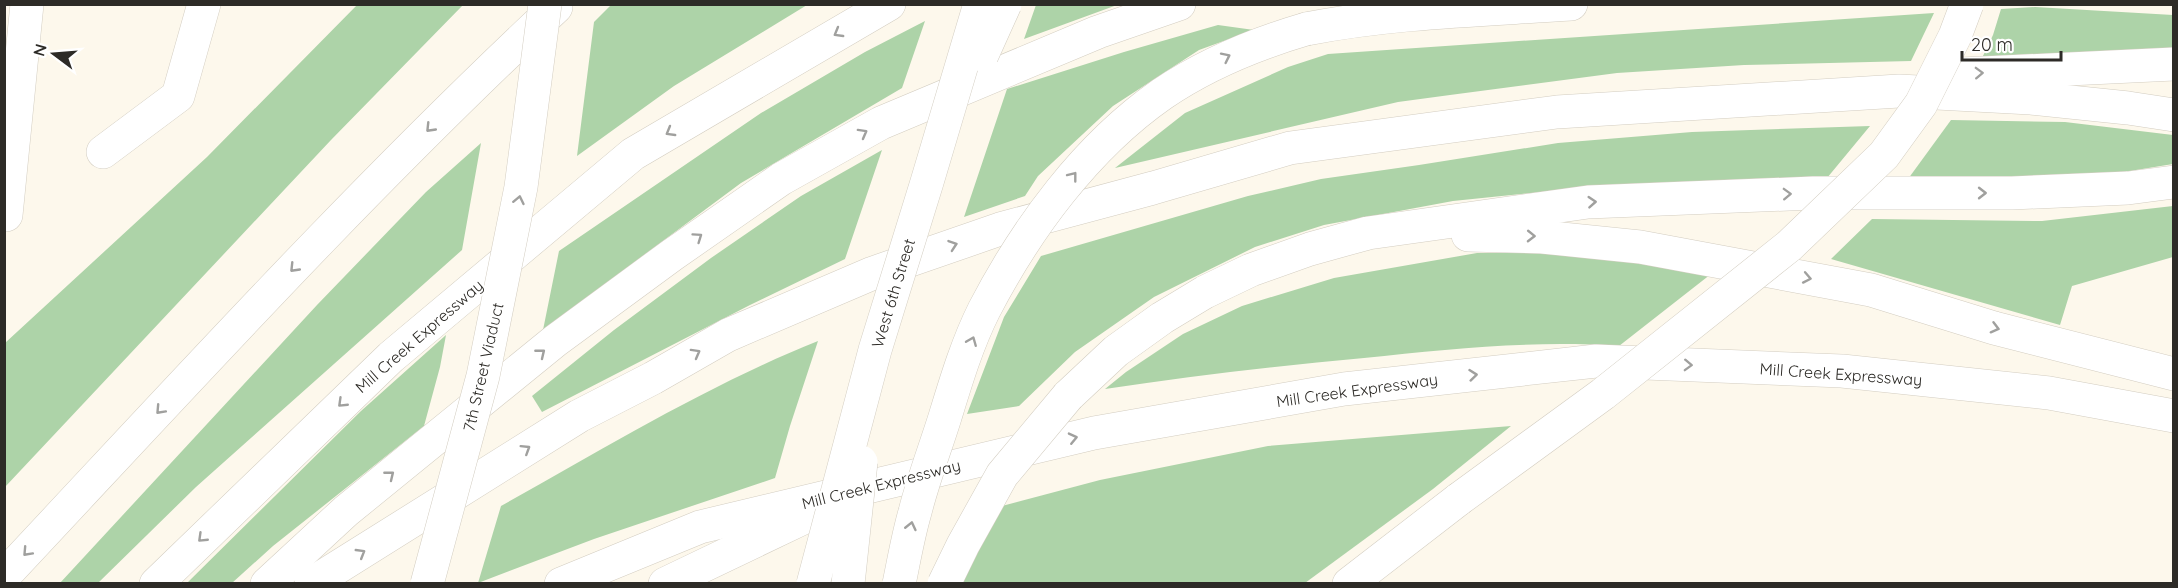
<svg xmlns="http://www.w3.org/2000/svg" width="2178" height="588" viewBox="0 0 2178 588" font-family="Quicksand,sans-serif">
<style>
.green{fill:#add3a8}
.lines{fill:none;stroke-linecap:round;stroke-linejoin:round}
.minor-casing{stroke:#d3cdc1;stroke-width:34}
.highway-casing{stroke:#d3cdc1;stroke-width:34}
.minor{stroke:#fff;stroke-width:33}
.highway{stroke:#fff;stroke-width:33}
.major-bridge-casing{stroke:#d3cdc1;stroke-width:34;stroke-linecap:butt}
.highway-bridge-casing{stroke:#d3cdc1;stroke-width:34;stroke-linecap:butt}
.major-bridge{stroke:#fff;stroke-width:33}
.highway-bridge{stroke:#fff;stroke-width:33}
.oneway{stroke:#a0a09e}
.labels{text-anchor:middle;dominant-baseline:central;stroke-width:4.5;stroke-linejoin:round;paint-order:stroke}
.street-label{font-size:16px;fill:#2d2b27;stroke:#fff}
</style>
<rect width="100%" height="100%" fill="#fdf8ec"/>
<!-- green -->
<g class="green">
<polygon points="358,4 463,5 331,140 5,487 5,343 207,157"/>
<polygon points="612,4 807,4 807,5 674,86 577,156 594,22"/>
<polygon points="1036,5 1036,4 1117,5 1024,39"/>
<polygon points="2035,7 2173,15 2173,51 1982,58 1993,35 2001,9"/>
<polygon points="1934,13 1911,61 1744,65 1617,73 1450,95 1398,102 1115,168 1185,113 1288,67 1328,54"/>
<polygon points="925,21 902,88 741,183 543,330 559,251 761,113 865,52"/>
<polygon points="1218,25 1254,30 1199,50 1113,106 1038,176 1025,196 964,217 1007,89 1124,52"/>
<polygon points="1951,120 2065,122 2173,135 2173,164 2087,178 1908,179"/>
<polygon points="1870,126 1827,178 1581,188 1453,201 1324,225 1255,247 1154,297 1075,352 1019,406 967,414 1004,317 1041,256 1248,196 1321,179 1419,165 1558,143 1692,132"/>
<polygon points="481,143 462,250 196,487 98,583 60,583 317,305 426,192"/>
<polygon points="882,150 845,259 750,305 542,412 532,396 614,330 711,258 801,196"/>
<polygon points="2173,206 2173,257 2072,286 2060,325 1831,259 1872,219 2042,221"/>
<path d="M1477,253H1558L1656,262L1711,274L1619,346C1533,340 1449,349 1364,358C1277,366 1191,376 1105,389L1126,372L1183,334L1242,306L1334,278Z"/>
<polygon points="446,335 440,367 424,426 273,546 232,583 186,584 361,411"/>
<path d="M818,341L790,426L775,478L594,539L478,583L501,506C605,448 708,385 818,341Z"/>
<polygon points="1511,426 1433,489 1305,583 960,584 1002,506 1100,480 1268,446"/>
</g>
<g class="lines">
<!-- minor casing -->
<g class="minor-casing">
<g id="minor">
<polyline points="103,152 178,96 204,4"/>
<polyline points="6,215 27,4"/>
</g>
</g>
<!-- highway casing -->
<g class="highway-casing">
<g id="highway">
<path d="M1306,29C1393,12 1482,10 1571,4"/>
<polyline points="1940,75 2174,64"/>
<polyline points="1468,235 1542,237 1640,247 1871,290 1994,328 2174,374"/>
<polyline points="1068,396 1116,351 1162,318 1205,292 1251,270 1310,249 1368,233 1588,202 1813,193 2012,193 2128,188 2174,182"/>
<path d="M4,576C185,383 363,187 556,7"/>
<polyline points="156,584 391,357 633,154 889,4"/>
<polyline points="267,584 346,511 555,341 672,255 781,179 881,123 1098,32 1179,4"/>
<polyline points="311,584 579,416 653,378 728,335 873,273 1000,229 1153,188 1290,148 1557,112 1899,91 2031,98 2128,108 2174,115"/>
<polyline points="561,584 700,527 1094,433 1344,389 1596,361 1842,371 2049,393 2174,416"/>
<polyline points="665,584 807,516"/>
<polyline points="1349,584 1459,499"/>
</g>
</g>
<!-- minor -->
<use href="#minor" class="minor"/>
<!-- highway -->
<use href="#highway" class="highway"/>
<!-- major-bridge casing -->
<g class="major-bridge-casing">
<polyline id="major-bridge" points="427,584 483,376 521,187 545,4"/>
</g>
<!-- highway-bridge casing -->
<g class="highway-bridge-casing">
<g id="highway-bridge">
<polyline points="982,55 1005,4"/>
<polyline points="1459,499 1603,394 1789,246 1884,155 1921,104 1955,36 1967,4"/>
<polyline points="813,584 875,350 927,182 980,4"/>
<polyline points="848,584 861,462"/>
<path d="M899,584C904,560 908,536 915,512C923,480 935,449 945,417C956,381 967,344 984,310C1026,229 1086,147 1162,94C1206,64 1255,44 1306,29"/>
<polyline points="944,584 963,545 1002,475 1068,396"/>
</g>
</g>
<!-- major-bridge -->
<use href="#major-bridge" class="major-bridge"/>
<!-- highway-bridge -->
<use href="#highway-bridge" class="highway-bridge"/>
</g>
<!-- one-way arrows -->
<defs><path id="oneway-chevron" d="M-2-3.5L2.5 0L-2 3.5" fill="none" stroke-width="1.6" stroke-linecap="round" stroke-linejoin="round" transform="scale(1.5)"/></defs>
<g class="oneway">
<use href="#oneway-chevron" transform="translate(838 33) rotate(150)"/>
<use href="#oneway-chevron" transform="translate(1226 57) rotate(-26)"/>
<use href="#oneway-chevron" transform="translate(1979 73) rotate(-2)"/>
<use href="#oneway-chevron" transform="translate(430 128) rotate(134)"/>
<use href="#oneway-chevron" transform="translate(670 132) rotate(150)"/>
<use href="#oneway-chevron" transform="translate(863 133) rotate(-29)"/>
<use href="#oneway-chevron" transform="translate(1073 176) rotate(-52)"/>
<use href="#oneway-chevron" transform="translate(1982 193)"/>
<use href="#oneway-chevron" transform="translate(1787 194) rotate(-2)"/>
<use href="#oneway-chevron" transform="translate(519 200) rotate(-78)"/>
<use href="#oneway-chevron" transform="translate(1592 202) rotate(-4)"/>
<use href="#oneway-chevron" transform="translate(1531 236) rotate(1)"/>
<use href="#oneway-chevron" transform="translate(698 237) rotate(-35)"/>
<use href="#oneway-chevron" transform="translate(953 245) rotate(-19)"/>
<use href="#oneway-chevron" transform="translate(294 268) rotate(134)"/>
<use href="#oneway-chevron" transform="translate(1807 278) rotate(11)"/>
<use href="#oneway-chevron" transform="translate(1995 328) rotate(15)"/>
<use href="#oneway-chevron" transform="translate(972 341) rotate(-68)"/>
<use href="#oneway-chevron" transform="translate(541 353) rotate(-39)"/>
<use href="#oneway-chevron" transform="translate(696 353) rotate(-29)"/>
<use href="#oneway-chevron" transform="translate(1688 365) rotate(2)"/>
<use href="#oneway-chevron" transform="translate(1473 375) rotate(-6)"/>
<use href="#oneway-chevron" transform="translate(342 403) rotate(136)"/>
<use href="#oneway-chevron" transform="translate(160 410) rotate(133)"/>
<use href="#oneway-chevron" transform="translate(1073 438) rotate(-13)"/>
<use href="#oneway-chevron" transform="translate(526 449) rotate(-32)"/>
<use href="#oneway-chevron" transform="translate(390 475) rotate(-39)"/>
<use href="#oneway-chevron" transform="translate(911 526) rotate(-77)"/>
<use href="#oneway-chevron" transform="translate(202 538) rotate(136)"/>
<use href="#oneway-chevron" transform="translate(27 552) rotate(133)"/>
<use href="#oneway-chevron" transform="translate(361 553) rotate(-31)"/>
</g>
<g class="labels">
<!-- street labels -->
<g class="street-label">
<text transform="translate(893 293) rotate(-73)">West 6th Street</text>
<text transform="translate(419 336) rotate(-41)">Mill Creek Expressway</text>
<text transform="translate(483 367) rotate(-77)">7th Street Viaduct</text>
<text transform="translate(1841 374) rotate(4)">Mill Creek Expressway</text>
<text transform="translate(1357 390) rotate(-8)">Mill Creek Expressway</text>
<text transform="translate(881 484) rotate(-14)">Mill Creek Expressway</text>
</g>
</g>
<!-- border -->
<rect width="2178" height="588" fill="none" stroke="#2d2b27" stroke-width="12"/>
<!-- north arrow -->
<g transform="translate(54 54) rotate(286)" stroke="#ffffff" stroke-width="4.5" paint-order="stroke">
<path d="M0-4.5L10 22L0 15L-10 22Z" fill="#2d2b27"/>
<text y="-9" font-size="16" font-weight="bold" text-anchor="middle" fill="#2d2b27">N</text>
</g>
<!-- scale -->
<path d="M1962 51v9h99v-9" fill="none" stroke="#2d2b27" stroke-width="3"/>
<text x="1971" y="51" font-size="18" fill="#2d2b27" stroke="#ffffff" stroke-width="4.5" paint-order="stroke">20 m</text>
</svg>
